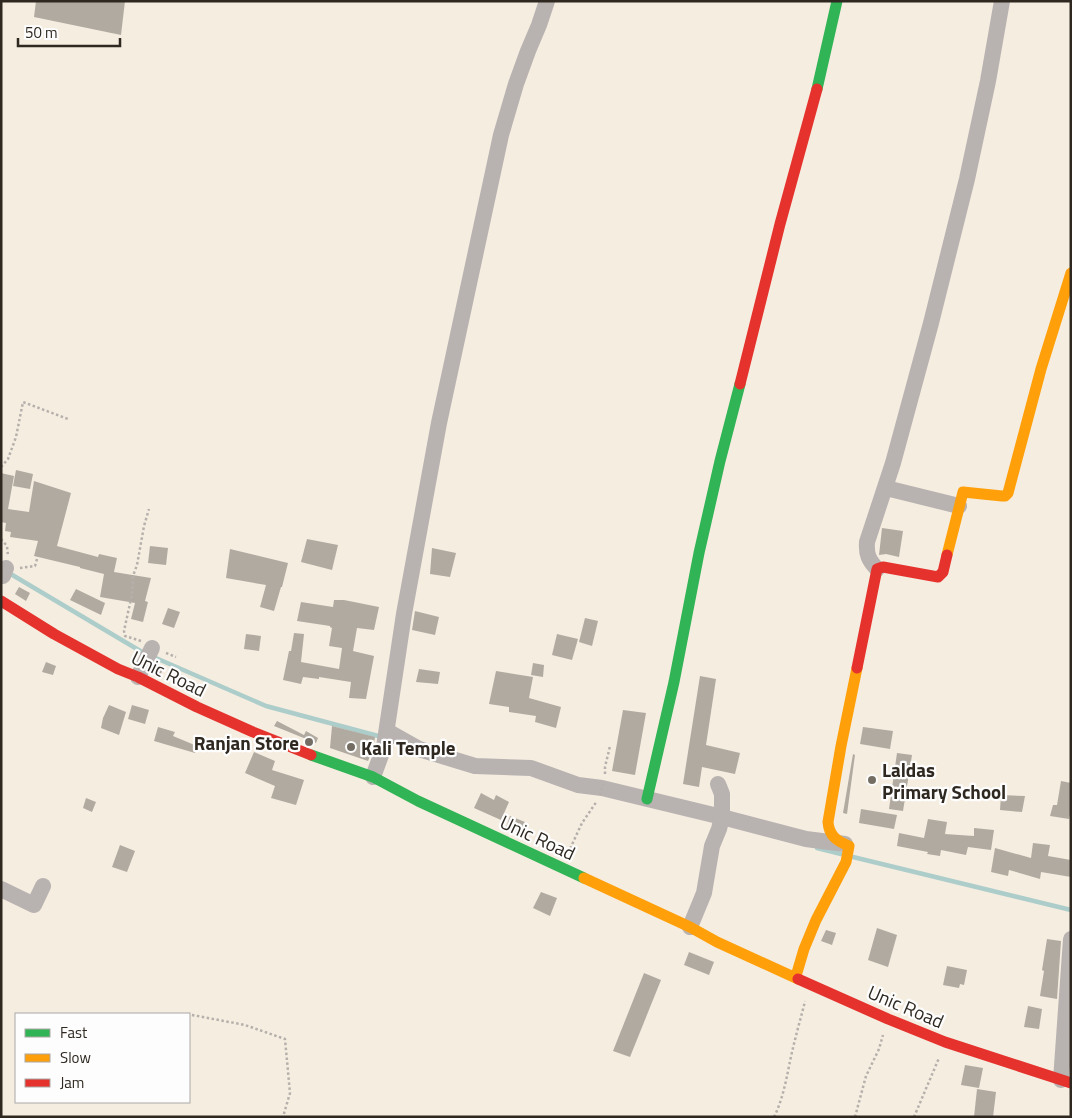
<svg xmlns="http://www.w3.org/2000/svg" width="1072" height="1118" viewBox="0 0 1072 1118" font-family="'Titillium Web',sans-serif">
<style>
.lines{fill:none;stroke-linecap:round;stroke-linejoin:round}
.stream{stroke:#adcdca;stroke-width:4.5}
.building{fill:#b1aaa1}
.path{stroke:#b5b0ac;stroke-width:2.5;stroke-dasharray:2.5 2.5;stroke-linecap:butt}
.street{stroke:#b8b2b1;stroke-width:16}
.fast{stroke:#30b455;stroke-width:11}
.slow{stroke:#ff9f0a;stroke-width:11}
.jam{stroke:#e5322d;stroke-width:11}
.path-bridge{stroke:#b5b0ac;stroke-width:2.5;stroke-dasharray:2.5 2.5;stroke-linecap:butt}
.poi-dot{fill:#746d63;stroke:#fdfdfd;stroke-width:2}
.labels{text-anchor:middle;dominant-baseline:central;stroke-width:4.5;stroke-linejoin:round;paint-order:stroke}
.street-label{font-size:19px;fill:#2e2820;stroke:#fdfdfd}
.poi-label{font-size:19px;font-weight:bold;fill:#2e2820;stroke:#fdfdfd;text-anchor:start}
</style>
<rect width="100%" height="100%" fill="#f5ede0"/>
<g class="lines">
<!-- stream -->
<g class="stream">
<polyline points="9,573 142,652 266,706 382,737"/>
<polyline points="817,848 841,854"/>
<polyline points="853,857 1071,910"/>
</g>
</g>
<!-- building -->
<g class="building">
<polygon points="36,1 125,1 121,35 34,17"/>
<polygon points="16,470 33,474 30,489 13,486"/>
<polygon points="1,473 14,476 8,509 29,512 34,481 71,493 57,546 98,557 99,554 117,558 114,572 151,578 145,601 148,602 143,622 131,619 135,603 100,597 104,574 80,568 80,567 34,556 38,541 10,537 11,532 5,531 6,523 1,522"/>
<polygon points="882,528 903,531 899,557 886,554 879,555"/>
<polygon points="307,539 338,545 332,570 301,562"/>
<polygon points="150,546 168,548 166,565 148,563"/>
<polygon points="432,548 456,553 450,577 430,574"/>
<polygon points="230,549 288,563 282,587 281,587 274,611 260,607 266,585 226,578"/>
<polygon points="19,587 30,593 26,601 15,594"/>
<polygon points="76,589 105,603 101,615 70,600"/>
<polygon points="334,600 344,600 379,607 374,630 357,628 353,651 374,656 366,699 349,698 351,682 319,677 319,679 303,677 301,684 283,680 289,651 291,651 294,633 304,634 301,662 339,669 342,648 329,646 332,628 330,627 330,626 297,621 301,602 333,607"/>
<polygon points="168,608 180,612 174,628 162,624"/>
<polygon points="415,611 439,617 435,635 412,630"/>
<polygon points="585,618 598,621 592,646 579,642"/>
<polygon points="246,634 261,636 259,651 244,649"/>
<polygon points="557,634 578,639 572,660 552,655"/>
<polygon points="46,662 56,666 53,675 42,672"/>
<polygon points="533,663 544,665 543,677 531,675"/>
<polygon points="155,665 163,668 161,674 153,670"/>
<polygon points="419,669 440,672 438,684 416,682"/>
<polygon points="496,671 533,677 529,698 561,707 556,728 535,722 536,716 509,712 509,707 489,704"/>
<polygon points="700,676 716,679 706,745 740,753 735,774 702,767 699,787 683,784"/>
<polygon points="109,705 126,712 119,735 101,728 103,718"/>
<polygon points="132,705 149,710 145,724 128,719"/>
<polygon points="623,710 646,713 635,775 612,771"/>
<polygon points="277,721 304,735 306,731 318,738 316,743 274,726"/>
<polygon points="332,726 375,737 373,749 368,761 330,748"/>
<polygon points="158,727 175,732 173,736 197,746 195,753 154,741"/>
<polygon points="863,727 893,731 890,749 860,744"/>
<polygon points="254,752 275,761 272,770 304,780 296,805 271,798 275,786 245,773"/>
<polygon points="897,753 912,755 903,811 889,809"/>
<polygon points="853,754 855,755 847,814 843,813"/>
<polygon points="1061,781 1071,783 1071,810 1069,819 1050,816 1053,805 1057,805"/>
<polygon points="481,793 494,800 496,795 509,802 501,820 474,808"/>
<polygon points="1001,795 1025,796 1022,812 1000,810"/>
<polygon points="86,798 96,802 92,812 83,808"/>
<polygon points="861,809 897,815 894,829 859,823"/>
<polygon points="510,816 525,822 520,834 506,827"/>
<polygon points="928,819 947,822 945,834 974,836 974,828 994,830 991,850 968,847 966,855 941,850 940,856 927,854 928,852 897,846 899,833 924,838"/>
<polygon points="1033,843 1050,845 1048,856 1071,860 1071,877 1041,872 1040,879 1009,870 1008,876 991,872 995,848 1031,858"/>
<polygon points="120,845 135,851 127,872 112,867"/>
<polygon points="541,892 557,898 550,916 533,908"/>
<polygon points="877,928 897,935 888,967 868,960"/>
<polygon points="826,930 836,933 832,945 821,941"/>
<polygon points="1047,939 1061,941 1057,999 1040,996 1044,971 1042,970"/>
<polygon points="689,952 714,962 709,975 684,965"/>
<polygon points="947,966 967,970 964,985 960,984 959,988 943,985"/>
<polygon points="644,973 661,980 630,1057 613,1051"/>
<polygon points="1028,1006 1042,1009 1039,1029 1024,1027"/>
<polygon points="965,1065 983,1068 979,1088 961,1085"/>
<polygon points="977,1089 996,1092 993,1117 974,1117"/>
</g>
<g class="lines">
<!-- path -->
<g class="path">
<polyline points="1,467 8,459 16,437 23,402 68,419"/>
<polyline points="1,539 7,546 8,556"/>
<polyline points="20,568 35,566 37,559"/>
<polyline points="141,641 125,636 124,631 132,594 133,576 137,565 144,526 149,509"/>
<polyline points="166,653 176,657"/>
<polyline points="605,774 605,767 610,746"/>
<polyline points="568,853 582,823 597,801"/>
<polyline points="187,1014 245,1025 285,1039 290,1093 283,1117"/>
<path d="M774,1117C786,1093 788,1065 795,1040C798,1027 802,1014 805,1001"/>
<polyline points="855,1117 866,1076 879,1049 883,1035"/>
<polyline points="914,1117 939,1058"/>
</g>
<!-- street -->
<g class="street">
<polyline points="886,488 959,506"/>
<path d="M877,569C869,560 866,555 867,542L893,463L931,323L967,179L988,81L1002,1"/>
<polyline points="3,576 6,568"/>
<polyline points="138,677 152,648"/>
<polyline points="387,731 419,749 475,766 531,768 578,785 602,788 722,817 806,839 845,844"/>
<polyline points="373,777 384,747 404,614 439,423 501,135 516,84 528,51 539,25 547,1"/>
<polyline points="1,889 34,905 43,886"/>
<polyline points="690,927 704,893 712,846 719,829 722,817 722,794 718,784"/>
<polyline points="1061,1080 1071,939"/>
</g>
<!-- fast -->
<g class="fast">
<polyline points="817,89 837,1"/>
<polyline points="311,755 373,777 418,801 584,878"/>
<polyline points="647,799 674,682 699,553 720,461 740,384"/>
</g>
<!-- slow -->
<g class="slow">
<polyline points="947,555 963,492 1002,496 1005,496 1008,493 1041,369 1071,273"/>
<polyline points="584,878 690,927 717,942 798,979"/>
<path d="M796,976L804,949L816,920L846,862L849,846C837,841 829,836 828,822L841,746L857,668"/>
</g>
<!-- jam -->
<g class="jam">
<polyline points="740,384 780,224 817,89"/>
<polyline points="1,601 54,634 118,669 138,677 197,707 253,732 311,755"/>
<polyline points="857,668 877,569 883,567 938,577 943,572 947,555"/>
<polyline points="798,979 888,1019 945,1042 1071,1083"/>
</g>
<!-- path-bridge -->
<polyline class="path-bridge" points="600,795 603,784"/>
</g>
<!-- markers -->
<g class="poi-dot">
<circle cx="309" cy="742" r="5"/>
<circle cx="351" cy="747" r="5"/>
<circle cx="872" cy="780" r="5"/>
</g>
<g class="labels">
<!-- street labels -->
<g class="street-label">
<text transform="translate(169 673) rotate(26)">Unic Road</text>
<text transform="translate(538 837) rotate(25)">Unic Road</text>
<text transform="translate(906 1006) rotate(23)">Unic Road</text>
</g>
<!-- poi labels -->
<g class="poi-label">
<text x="299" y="742" text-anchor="end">Ranjan Store</text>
<text x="361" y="747">Kali Temple</text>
<text x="882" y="769">Laldas<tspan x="882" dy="22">Primary School</tspan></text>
</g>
</g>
<!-- border -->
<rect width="1072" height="1118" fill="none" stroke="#2e2820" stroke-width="5"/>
<!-- legend -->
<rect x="15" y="1013" width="175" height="90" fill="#fdfdfd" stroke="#aaa8a5"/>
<rect x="25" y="1029" width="25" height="8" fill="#30b455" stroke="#aaa8a5"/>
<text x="60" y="1038" font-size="15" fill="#2e2820">Fast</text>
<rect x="25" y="1054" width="25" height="8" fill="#ff9f0a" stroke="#aaa8a5"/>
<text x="60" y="1063" font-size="15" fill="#2e2820">Slow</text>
<rect x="25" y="1079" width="25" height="8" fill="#e5322d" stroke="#aaa8a5"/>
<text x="60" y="1088" font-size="15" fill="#2e2820">Jam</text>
<!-- scale -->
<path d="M18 38v8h102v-8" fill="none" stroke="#2e2820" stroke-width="2.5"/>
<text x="25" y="38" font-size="15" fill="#2e2820" stroke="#fdfdfd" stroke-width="4" paint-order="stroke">50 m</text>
</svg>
